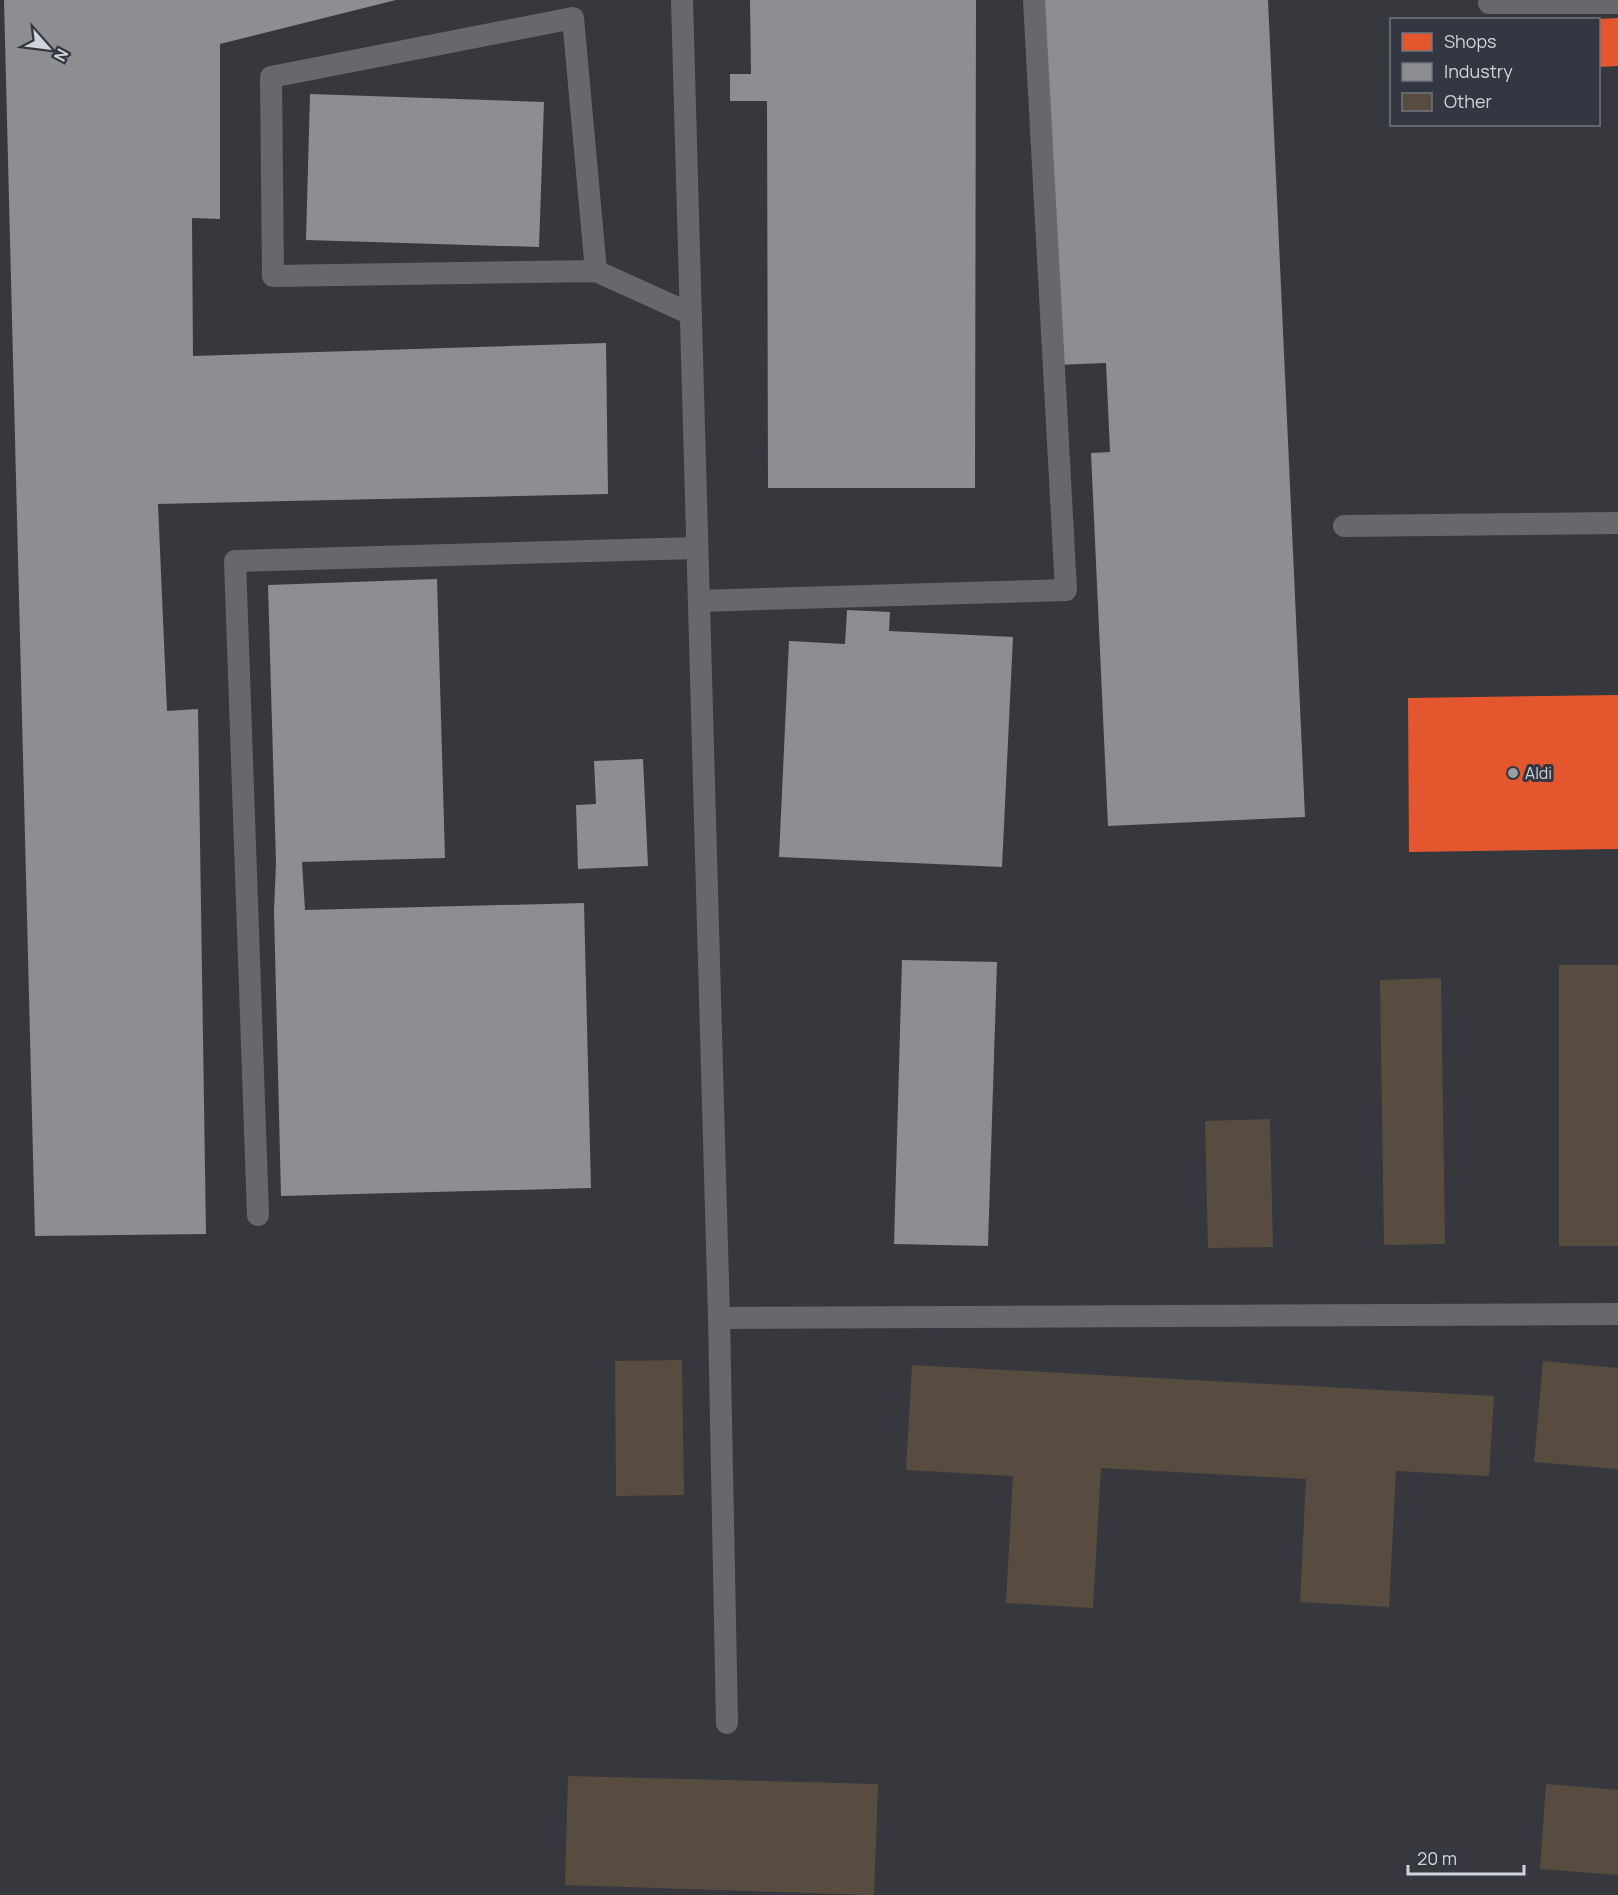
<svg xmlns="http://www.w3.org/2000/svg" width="1618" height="1895" viewBox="0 0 1618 1895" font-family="Manrope,sans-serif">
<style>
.shops{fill:#e4572e}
.industry{fill:#8d8d92}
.building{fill:#584c41}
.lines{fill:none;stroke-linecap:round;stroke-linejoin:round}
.lane{stroke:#66686c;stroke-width:22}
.poi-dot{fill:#9a9da3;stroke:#323741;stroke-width:2}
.labels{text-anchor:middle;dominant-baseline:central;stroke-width:6;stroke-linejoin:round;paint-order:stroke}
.poi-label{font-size:16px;fill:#d0d4da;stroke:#323741;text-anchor:start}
</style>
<rect width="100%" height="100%" fill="#36383e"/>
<!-- shops -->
<g class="shops">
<polygon points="1618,18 1618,66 1598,67 1598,19"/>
<polygon points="1618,695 1618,849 1409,852 1408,698"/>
</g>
<!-- industry -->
<g class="industry">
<polygon points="4,0 396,0 220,44 220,219 192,218 193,356 606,343 608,494 158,504 167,711 198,709 206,1234 35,1236"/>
<polygon points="750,0 976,0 975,488 768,488 767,101 730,101 730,74 751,74"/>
<polygon points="1038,0 1268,0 1305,817 1108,826 1091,453 1110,452 1106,363 1054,365"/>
<polygon points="310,94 544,102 539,247 306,240"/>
<polygon points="437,579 445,858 302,862 305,910 584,903 591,1188 281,1196 274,911 276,863 268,585"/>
<polygon points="847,610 890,612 889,631 1013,637 1002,867 779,857 789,641 845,644"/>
<polygon points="643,759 648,866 578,869 576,805 596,804 594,761"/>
<polygon points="902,960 997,962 988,1246 894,1244"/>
</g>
<!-- building -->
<g class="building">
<rect x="1559" y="965" width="59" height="281"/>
<polygon points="1441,978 1445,1244 1384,1245 1380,980"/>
<polygon points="1270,1119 1273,1247 1208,1248 1205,1121"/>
<polygon points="682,1360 684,1495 616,1496 615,1361"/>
<polygon points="1543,1361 1618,1368 1618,1469 1534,1462"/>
<polygon points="912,1365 1494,1396 1489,1476 1396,1471 1389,1607 1300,1602 1306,1479 1101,1468 1093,1608 1006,1603 1013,1476 906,1470"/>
<polygon points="568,1776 878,1784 874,1895 565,1885"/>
<polygon points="1546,1784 1618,1790 1618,1875 1540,1869"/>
</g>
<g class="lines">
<!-- lane -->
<g class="lane">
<polyline points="682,0 719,1318 727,1723"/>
<polyline points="1489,3 1618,3"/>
<polyline points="596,271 573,18 271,77 273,276 596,271 691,314"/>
<polyline points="1344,526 1618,523"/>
<polyline points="699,601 1066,590 1034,0"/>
<polyline points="258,1215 235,561 697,548"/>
<polyline points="719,1318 1618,1314"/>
</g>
</g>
<!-- markers -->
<circle class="poi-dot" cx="1513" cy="773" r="6"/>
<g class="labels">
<!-- poi labels -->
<g class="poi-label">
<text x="1525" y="773">Aldi</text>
</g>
</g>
<!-- legend -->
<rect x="1390" y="18" width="210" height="108" fill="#323741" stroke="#71767e" stroke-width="1.5"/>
<rect x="1402" y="33" width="30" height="18" fill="#e4572e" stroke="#71767e" stroke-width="1.5"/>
<text x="1444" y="48" font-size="18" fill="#d0d4da">Shops</text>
<rect x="1402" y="63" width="30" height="18" fill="#8d8d92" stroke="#71767e" stroke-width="1.5"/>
<text x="1444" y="78" font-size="18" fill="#d0d4da">Industry</text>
<rect x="1402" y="93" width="30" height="18" fill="#584c41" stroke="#71767e" stroke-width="1.5"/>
<text x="1444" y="108" font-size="18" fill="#d0d4da">Other</text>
<!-- north arrow -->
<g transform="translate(48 48) rotate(118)" stroke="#323741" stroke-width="4.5" paint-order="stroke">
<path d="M0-4.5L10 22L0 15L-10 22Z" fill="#d0d4da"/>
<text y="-9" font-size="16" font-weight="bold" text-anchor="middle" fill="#d0d4da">N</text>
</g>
<!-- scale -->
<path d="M1408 1865v9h116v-9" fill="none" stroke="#d0d4da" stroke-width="3"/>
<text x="1417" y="1865" font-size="18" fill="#d0d4da" stroke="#323741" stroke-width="4.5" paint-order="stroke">20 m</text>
</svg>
